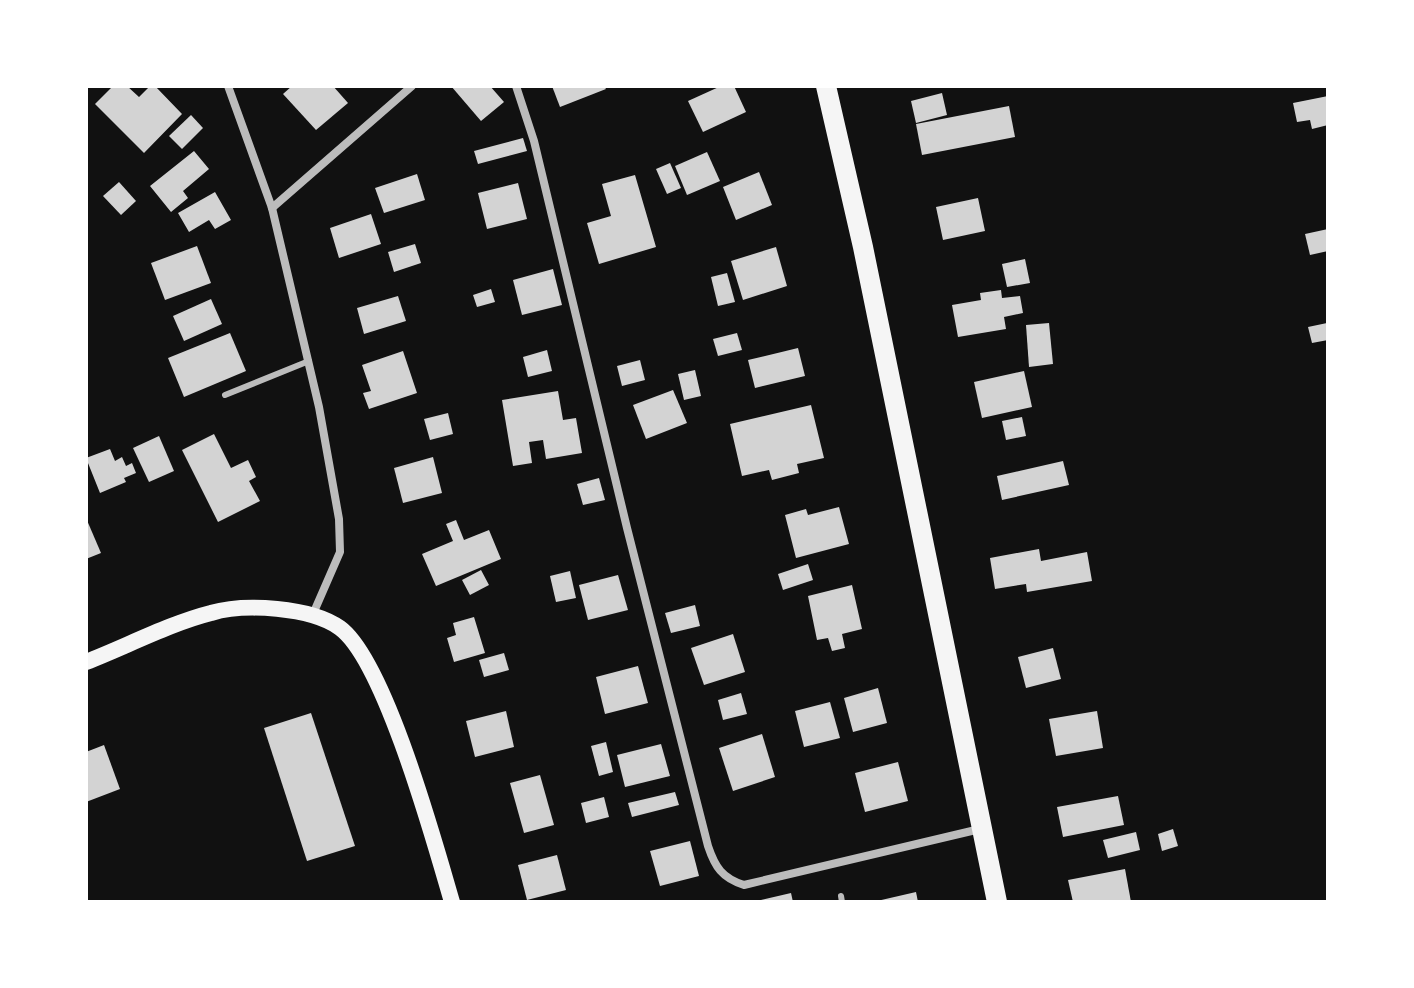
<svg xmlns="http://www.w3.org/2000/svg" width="1414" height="988" viewBox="0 0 1414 988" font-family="Arial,sans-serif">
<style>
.building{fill:#d3d3d3}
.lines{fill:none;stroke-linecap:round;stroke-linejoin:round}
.service{stroke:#bcbcbc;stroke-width:6}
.minor{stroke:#bcbcbc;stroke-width:8}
.secondary{stroke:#f5f5f5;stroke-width:16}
.primary{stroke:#f5f5f5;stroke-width:20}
</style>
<rect width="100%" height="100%" fill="#111"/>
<!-- building -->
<g class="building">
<polygon points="113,86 127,86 139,97 150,86 155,86 182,114 144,153 95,104"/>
<polygon points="292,86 333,86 348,103 316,130 283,94"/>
<polygon points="451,86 490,86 504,102 481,121"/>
<polygon points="552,86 604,86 606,89 560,107"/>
<polygon points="721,86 734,86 746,112 703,132 688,101"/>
<polygon points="942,93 947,115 916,123 911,101"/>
<polygon points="1328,96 1328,125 1312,129 1310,120 1297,122 1293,103"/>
<polygon points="1009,106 1015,137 922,155 916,124"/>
<polygon points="191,115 203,128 182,149 169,136"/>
<polygon points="523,138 527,151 478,164 474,151"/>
<polygon points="194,151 209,169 183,191 188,198 171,212 150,186"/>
<polygon points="707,152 720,181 687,195 675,166"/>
<polygon points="670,163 681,188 667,194 656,169"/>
<polygon points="759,172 772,205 736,220 723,187"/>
<polygon points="417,174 425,200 384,213 375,188"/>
<polygon points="635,175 656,247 599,264 587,223 611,216 602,184"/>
<polygon points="119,182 136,201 121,215 103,196"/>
<polygon points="518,183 527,219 487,229 478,193"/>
<polygon points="215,192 231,220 215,229 209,220 189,232 178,213"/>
<polygon points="978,198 985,231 943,240 936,207"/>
<polygon points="371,214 381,244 339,258 330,228"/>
<polygon points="1328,229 1328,251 1310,255 1305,234"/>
<polygon points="415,244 421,263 394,272 388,252"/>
<polygon points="197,246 211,283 165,300 151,263"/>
<polygon points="776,247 787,286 743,300 731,261"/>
<polygon points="1025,259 1030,283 1007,287 1002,264"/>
<polygon points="553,269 562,305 522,315 513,280"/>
<polygon points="727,273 735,302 718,306 711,277"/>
<polygon points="491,289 495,302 477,307 473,295"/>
<polygon points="1001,290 1002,298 1020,296 1023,313 1004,317 1006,329 958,337 952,305 981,300 980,293"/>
<polygon points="398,296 406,321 364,334 357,308"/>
<polygon points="211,299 222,324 184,341 173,316"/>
<polygon points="1049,323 1053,364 1029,367 1026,325"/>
<polygon points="1327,323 1328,340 1312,343 1308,327"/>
<polygon points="230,333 246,371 184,397 168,358"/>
<polygon points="737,333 742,350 718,356 713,339"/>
<polygon points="798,348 805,376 755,388 748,360"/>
<polygon points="547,350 552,371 528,377 523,357"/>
<polygon points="403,351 417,393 369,409 363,393 371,391 362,365"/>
<polygon points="640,360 645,380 622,386 617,366"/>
<polygon points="695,370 701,396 684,400 678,374"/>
<polygon points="1024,371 1032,407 982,418 974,382"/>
<polygon points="673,390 687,423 646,439 633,405"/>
<polygon points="558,391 563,420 576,418 582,453 546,459 543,440 529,442 532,463 513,466 502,400"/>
<polygon points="811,405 824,458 797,464 799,473 772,480 769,470 742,476 730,424"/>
<polygon points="448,413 453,434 430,440 424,419"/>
<polygon points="1022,417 1026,436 1006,440 1002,421"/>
<polygon points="214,434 231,468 248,460 256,477 249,481 260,501 218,522 182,450"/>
<polygon points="159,436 174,471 149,482 133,448"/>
<polygon points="110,449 115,461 122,457 126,466 132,463 136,473 124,478 126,482 100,493 86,458"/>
<polygon points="433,457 442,493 403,503 394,468"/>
<polygon points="1063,461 1069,485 1002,500 997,476"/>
<polygon points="599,478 605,500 583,505 577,484"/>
<polygon points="839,507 849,544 796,558 785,515 806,509 808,515"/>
<polygon points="86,518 101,553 86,559"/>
<polygon points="456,520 464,540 489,530 501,559 436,586 422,554 453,541 446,524"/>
<polygon points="1039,549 1041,561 1087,552 1092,581 1027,592 1026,584 995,589 990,558"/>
<polygon points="808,564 813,580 783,590 778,574"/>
<polygon points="481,570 489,585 470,595 462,580"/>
<polygon points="570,571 576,598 556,602 550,576"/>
<polygon points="618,575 628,610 588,620 579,585"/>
<polygon points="852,585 862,629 842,634 845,648 832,651 828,638 817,640 808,596"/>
<polygon points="695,605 700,626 671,633 665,613"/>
<polygon points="474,617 485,653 454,662 447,638 456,635 453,623"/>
<polygon points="733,634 745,672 704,685 691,648"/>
<polygon points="1053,648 1061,679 1026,688 1018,657"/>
<polygon points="504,653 509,670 484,677 479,660"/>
<polygon points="638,666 648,703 605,714 596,677"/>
<polygon points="878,688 887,723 853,732 844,698"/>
<polygon points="741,693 747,714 723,720 718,700"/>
<polygon points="830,702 840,738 804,747 795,711"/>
<polygon points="506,711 514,747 475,757 466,721"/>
<polygon points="1097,711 1103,748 1056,756 1049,719"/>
<polygon points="311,713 355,846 307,861 264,728"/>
<polygon points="762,734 775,777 733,791 719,748"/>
<polygon points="606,742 613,772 599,776 591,746"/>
<polygon points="661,744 670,776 625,787 617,755"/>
<polygon points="104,745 120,789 86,802 86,752"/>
<polygon points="898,762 908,801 865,812 855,773"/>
<polygon points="540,775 554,825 524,833 510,783"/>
<polygon points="675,792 679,805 632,817 628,803"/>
<polygon points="1118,796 1124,825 1063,837 1057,807"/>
<polygon points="604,797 609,817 586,823 581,803"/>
<polygon points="1173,829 1178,846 1162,851 1158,834"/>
<polygon points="1136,832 1140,850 1108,858 1103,840"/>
<polygon points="690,841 699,876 660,886 650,851"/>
<polygon points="557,855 566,890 527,900 518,865"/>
<polygon points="1125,869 1131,902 1073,902 1068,880"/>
<polygon points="916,892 918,902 877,902 877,901"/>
<polygon points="791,893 793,902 758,902 757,901"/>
</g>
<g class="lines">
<!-- service -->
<g class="service">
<polyline points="225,395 309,361"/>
<polyline points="841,896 842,902"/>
</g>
<!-- minor -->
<g class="minor">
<polyline points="228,86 272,208 319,407 339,519 340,552 313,614"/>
<path d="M516,86L534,141L627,528L708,846C715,867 722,878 744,885L980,829"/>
<polyline points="272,208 412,86"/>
</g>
<!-- secondary -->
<path class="secondary" d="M86,662C125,647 171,623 211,613C244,603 311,607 340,628C385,661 435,844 452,902"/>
<!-- primary -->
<polyline class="primary" points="826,86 863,247 997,902"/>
</g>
<!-- border -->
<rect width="1414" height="988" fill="none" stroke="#ffffff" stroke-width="176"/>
</svg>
